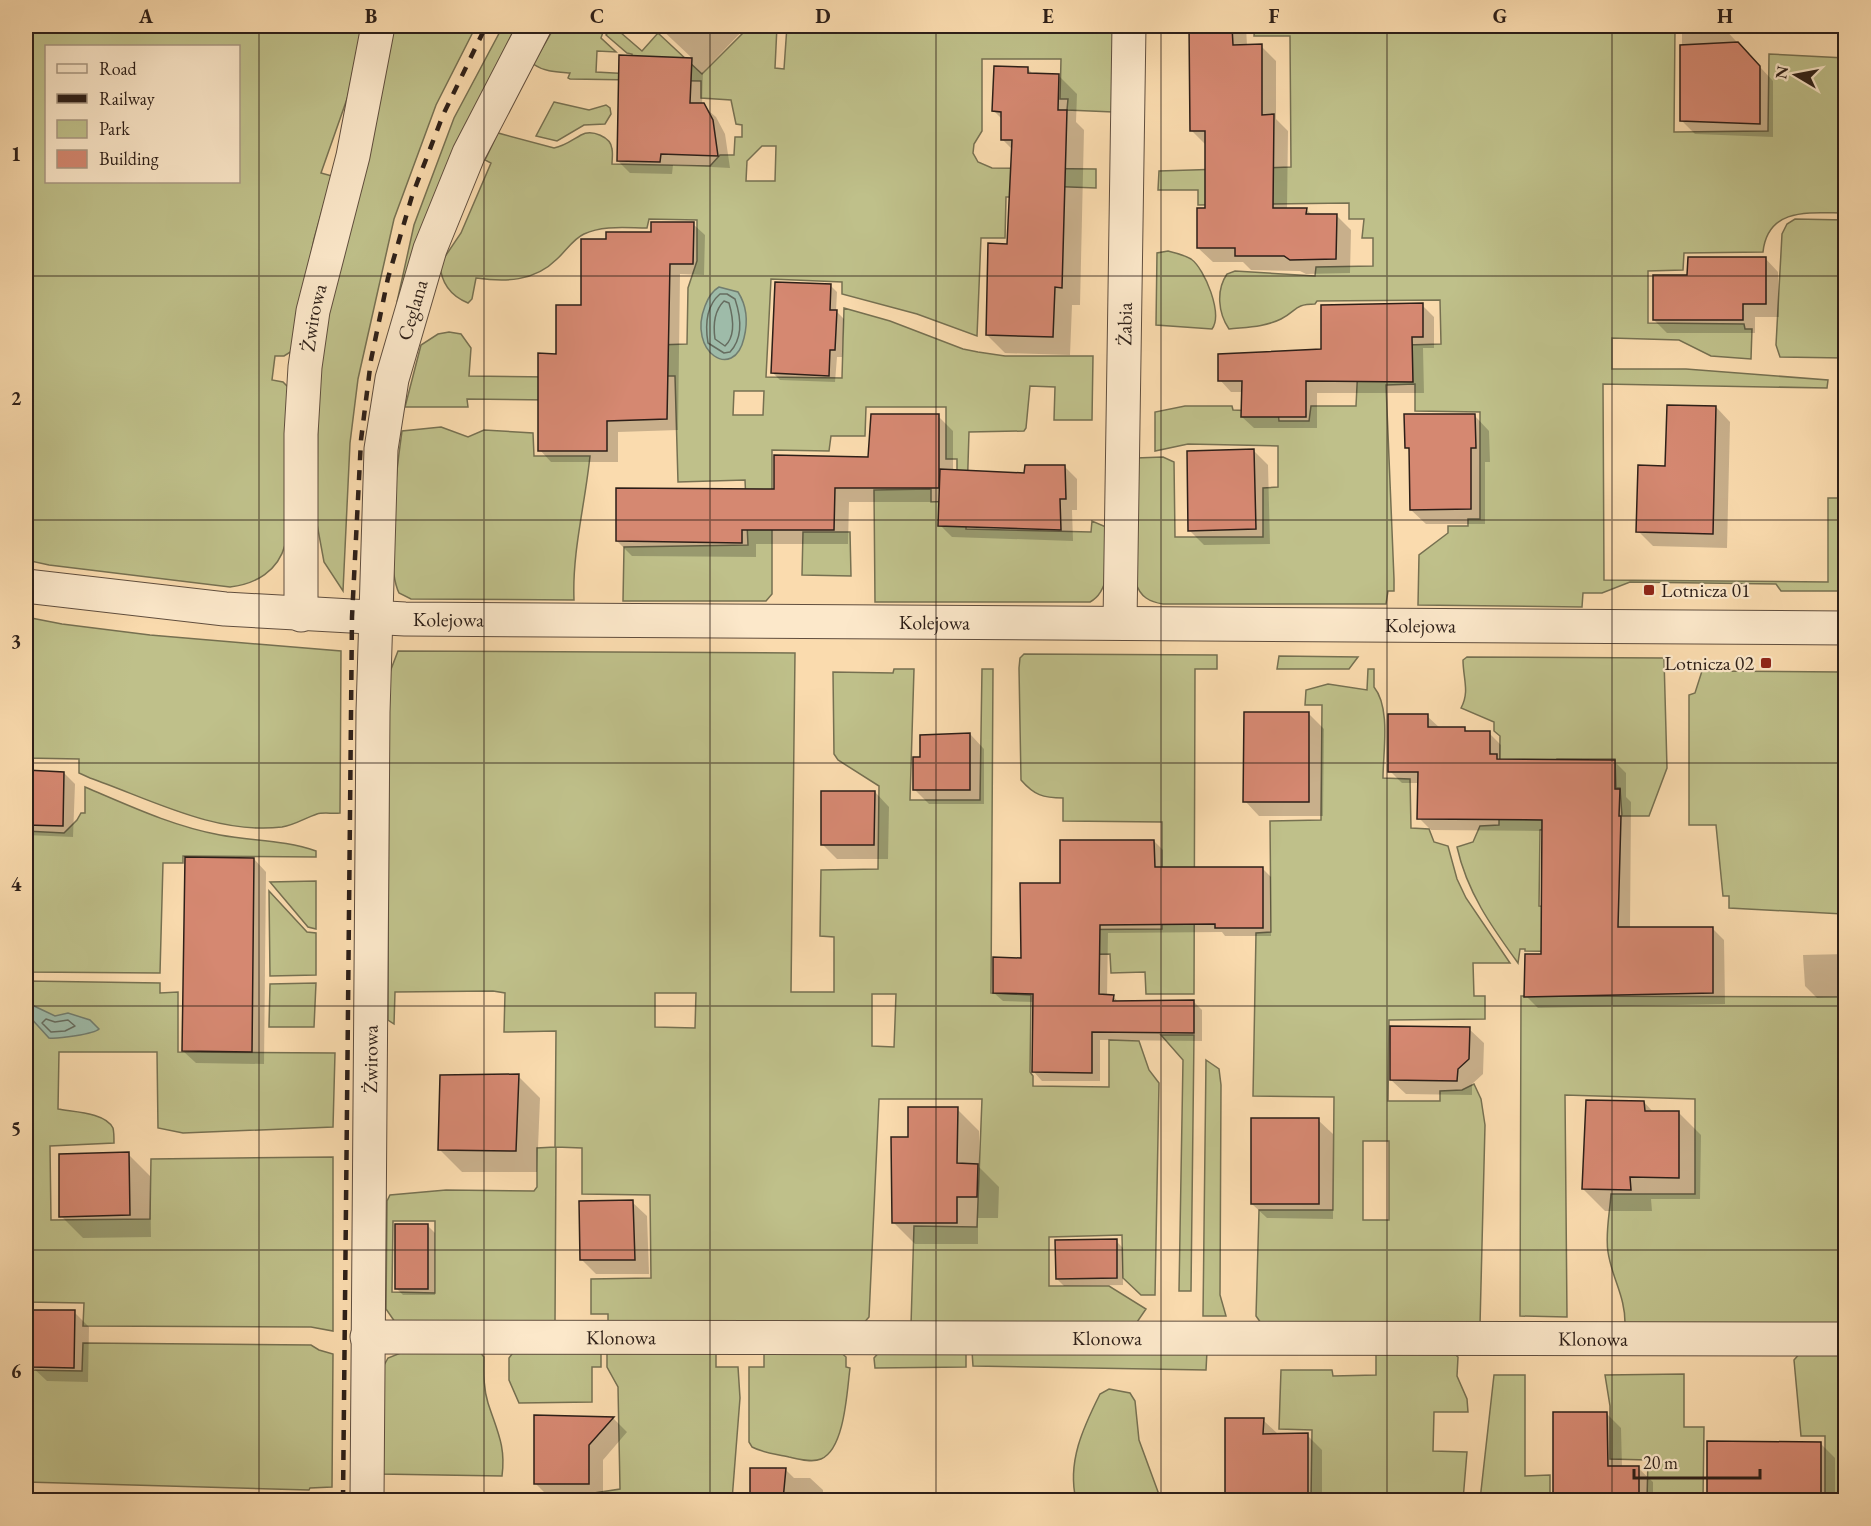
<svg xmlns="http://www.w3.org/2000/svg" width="1871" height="1526" viewBox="0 0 1871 1526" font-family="'EB Garamond',serif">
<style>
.green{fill:#bfc08a;stroke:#767051;stroke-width:1.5;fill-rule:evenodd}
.water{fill:#9ebba9;stroke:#717d6f;stroke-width:1.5}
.shadow{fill:#0003}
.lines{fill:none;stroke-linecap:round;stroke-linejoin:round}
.shore{stroke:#666d60;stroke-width:1.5}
.building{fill:#d58871;stroke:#2d1f18;stroke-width:1.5}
.minor-casing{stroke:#604e3e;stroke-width:35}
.minor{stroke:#fce8ca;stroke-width:33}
.rail{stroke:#2d1f18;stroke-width:4.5;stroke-dasharray:10 10;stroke-linecap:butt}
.grid{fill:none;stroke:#2d1f18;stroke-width:1.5;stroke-opacity:0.55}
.poi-dot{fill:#8f2418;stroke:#fce8ca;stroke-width:2}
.labels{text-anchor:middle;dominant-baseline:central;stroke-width:4.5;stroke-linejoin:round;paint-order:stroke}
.street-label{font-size:20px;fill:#2d1f18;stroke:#fce8ca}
.poi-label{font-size:20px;fill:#2d1f18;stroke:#fce8ca;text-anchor:start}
.neatline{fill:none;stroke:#2d1f18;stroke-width:2}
.grid-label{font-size:20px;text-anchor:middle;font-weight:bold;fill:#2d1f18}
</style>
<rect width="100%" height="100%" fill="#fadbae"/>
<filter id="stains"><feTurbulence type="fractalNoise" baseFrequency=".00333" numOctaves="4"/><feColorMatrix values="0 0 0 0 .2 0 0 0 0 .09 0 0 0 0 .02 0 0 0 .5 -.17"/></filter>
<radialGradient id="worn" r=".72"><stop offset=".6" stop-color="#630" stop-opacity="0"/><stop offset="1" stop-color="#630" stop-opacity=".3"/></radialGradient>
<!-- green -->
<g class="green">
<path d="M26,26H362L348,96L321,173L332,176L314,239L292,351L284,356H275L272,380L283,382L289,388L285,545C278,571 256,584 230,587L49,565L26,560ZM46,46H238V182H46Z"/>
<polygon points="393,26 476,26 436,105 394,219 358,379 350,443 343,591 324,562 317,524 318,386 325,330"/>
<polygon points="503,26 516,26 465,128 397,302 414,225 454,118"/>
<path d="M555,26H605L601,38L616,52L597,51L596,72L632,74V54L627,53L606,35L613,26L642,51L658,33L702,74L750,26H777L775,68L784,69L787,26H1113V112L1067,110L1068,99H1060L1061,59H982V131L974,144L973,153L978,162L992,168L1096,169V188L1044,186L1043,197H1006L1005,238H981L977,336L917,314L842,294V282L771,279L766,377L842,378L844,308L890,321L963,349L978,352L1005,356H1093L1092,420H1054L1055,387L1030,386L1026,428L1024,431L969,432L966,529L1091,532L1092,521L1106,527C1106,550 1114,589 1090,602H875L874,490L931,489V502L957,501V459H946V407H866L865,436H831L829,451L772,450V594L766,601H623L624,547L748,545L745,480L678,482L675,376H657V345L687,344L688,288L697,261V220L649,219L647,228C627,228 603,225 584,234C573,239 566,251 557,259C534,282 505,282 476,278L472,299L468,303C451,296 441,283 440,264L461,233L491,163L485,160L498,133L554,148C565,146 572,140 581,135C592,129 611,137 612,149C613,154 612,160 612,164L710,166L720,155H734L735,137H742V125L736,124L731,100L701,98V81L570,79L568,78L570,73C556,72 545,72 533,64ZM762,146H776L775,181H746L747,161ZM734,391H764L763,415H733Z"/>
<path d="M1255,26H1642L1643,28L1675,29L1674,132L1768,131L1769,54L1845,58V213C1812,213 1768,206 1763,252L1684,253L1683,270L1648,271V323L1744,324L1745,329H1752L1751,359L1711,356L1679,340L1612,338V369H1686L1828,380L1827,388L1603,384L1604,580L1828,582V498H1845L1844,591H1781L1776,584L1630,582L1602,593H1583L1582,607L1418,605L1419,555L1448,533V526H1468V519H1480V412L1415,411V384L1386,385L1394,579V591H1388L1386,604H1163C1150,602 1140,597 1136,583V458L1163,457L1174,462L1175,537H1263V488L1278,487V446L1188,444L1155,451V412L1185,406H1232L1233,410L1278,412L1279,421H1309L1311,406H1356L1358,366L1406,345L1441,344L1440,300L1317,301L1315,304C1294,304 1297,311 1281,319C1265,327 1247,327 1229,329C1218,313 1216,290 1227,274L1235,271L1315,276L1316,267L1373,266V238H1362L1364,219H1349V203L1198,205V190H1158L1159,171L1291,167L1290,36H1254Z"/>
<polygon points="554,102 589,110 606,105 610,108 611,114 605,124 584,125 557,141 536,136"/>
<polygon points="1795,219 1845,220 1844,358 1780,357 1776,345 1782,234 1787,224"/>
<path d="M1168,251C1176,253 1184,255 1191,259C1205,269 1223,314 1212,329L1156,325L1157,253Z"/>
<polygon points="449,332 461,334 471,348 469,376 549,377 551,400 467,399 468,407 405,407 421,345 438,334"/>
<path d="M441,427L468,437L484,430L533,433L534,456H590C585,505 572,552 574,600L411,599L399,593C384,562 397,467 402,431Z"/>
<polygon points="803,532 850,532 851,576 802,575"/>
<path d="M26,617L62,624L150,635L341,651L340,813C333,814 323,812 317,814C305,818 295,825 282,827C216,835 150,799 90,778L79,773V759L26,758Z"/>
<path d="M398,651L795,653L791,992H834V937L820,936L821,870L878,869L879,786L838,760L834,754L833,672L893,673L894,669H914L910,800H980L982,669H993L991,993L1031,995L1030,1072L1033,1076V1086L1109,1087V1040L1139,1041L1149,1070L1159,1083L1155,1295H1141L1123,1278L1122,1235L1049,1237V1286H1109L1146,1309L1135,1325H911L914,1226L977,1227L982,1099H879L869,1317L862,1325H608V1314H591V1279L651,1278L650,1195L582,1194V1148L556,1147L555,1325L395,1322L386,1309L387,1201L390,1195L446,1190L534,1191L537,1187V1148L555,1147L556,1031L504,1032L505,993L493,991L395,992L394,1024L388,1020L389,715L390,672ZM655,993H696L695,1028L655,1027ZM872,994H896L894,1047L872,1046ZM393,1221H435V1293L392,1292Z"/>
<path d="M1024,654L1217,655V669H1195L1194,994H1146L1145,972L1111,973L1110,954L1022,955V930L1162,929V822L1063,821V798C1043,798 1034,795 1021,780L1019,668L1020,658Z"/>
<polygon points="1279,656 1358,657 1349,669 1277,669"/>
<path d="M1467,657L1664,658L1667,768L1649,816H1622L1620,788H1616L1615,759H1557V788L1551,828L1540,830L1539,906L1588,907L1589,952L1525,951V949H1520L1518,963C1491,926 1467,892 1457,847L1473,842L1480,826L1499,825L1500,736L1494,731V722L1461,708C1470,692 1463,678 1463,660Z"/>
<path d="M1368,669H1374V687C1391,708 1383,752 1383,778L1410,779L1411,828L1429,829L1434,842L1448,846L1457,879L1466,898L1510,963H1473L1474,996H1485V1019L1389,1020L1388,1101H1440V1091L1462,1090L1474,1084L1481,1099L1485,1125L1480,1325L1263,1326L1256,1316L1259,1210H1333L1334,1097L1253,1096L1256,933L1271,932L1270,821L1321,820L1322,705H1305L1306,690L1328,684L1367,690ZM1363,1141H1389V1220H1363Z"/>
<polygon points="1702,671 1842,672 1843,914 1729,908 1729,896 1723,896 1716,825 1689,825 1689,695 1695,693"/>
<path d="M85,787C130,806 172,826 220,835C252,841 285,840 316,851V857L183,856V863H163L160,973L26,972V831L64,833L77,820L81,813H85Z"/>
<polygon points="316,881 316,929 308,927 270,882"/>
<polygon points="269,891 307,932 316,933 316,975 270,976"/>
<path d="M26,981L160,983V993L178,992V1052L335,1053L333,1127L183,1133L158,1128L157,1052H59L58,1109C72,1112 105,1112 113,1128C114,1132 114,1139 114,1143L50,1146L51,1220L150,1219L151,1159L333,1157V1331L311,1327L83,1326L84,1303L26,1302Z"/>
<polygon points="316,983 314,1027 269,1027 270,984"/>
<path d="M1521,996L1842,997L1845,1327L1625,1326C1626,1297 1612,1279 1608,1252C1605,1234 1610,1212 1611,1194H1695V1099L1565,1095L1567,1317L1520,1316Z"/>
<polygon points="1161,1035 1194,1035 1191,1291 1179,1291 1183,1060"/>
<polygon points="1206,1060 1219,1069 1221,1085 1220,1295 1226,1316 1203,1316"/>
<polygon points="83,1343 311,1345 319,1350 333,1354 332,1487 310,1488 309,1490 26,1482 26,1370 82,1371"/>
<path d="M408,1350H478L484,1357C484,1372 483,1387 488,1403C497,1431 506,1446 502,1476L379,1474L382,1369L388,1358Z"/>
<polygon points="515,1350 601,1350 601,1367 592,1367 592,1402 519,1403 509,1380 509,1358"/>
<polygon points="607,1350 716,1350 716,1367 738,1367 740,1398 732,1500 548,1500 620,1489 618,1387 607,1367"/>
<path d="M764,1350L839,1351L846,1357V1367L850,1368C847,1390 845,1449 821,1459C812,1463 798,1459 789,1457C777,1454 763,1453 752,1447L749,1442V1367H764Z"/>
<polygon points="881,1350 966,1351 966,1367 875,1368 874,1358"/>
<polygon points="972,1351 1207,1351 1206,1370 973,1366"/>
<polygon points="1376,1351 1451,1351 1458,1357 1457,1376 1467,1399 1468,1412 1434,1412 1433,1451 1467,1452 1463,1500 1311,1500 1312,1430 1279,1429 1281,1370 1332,1370 1333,1376 1376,1375"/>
<polygon points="1801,1352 1845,1353 1844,1500 1763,1500 1825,1499 1825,1436 1801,1436 1794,1360"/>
<polygon points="1684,1374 1684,1427 1704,1427 1703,1500 1647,1500 1648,1460 1610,1459 1610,1406 1605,1375"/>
<polygon points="1494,1375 1525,1375 1525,1476 1550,1475 1550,1500 1480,1500"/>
<path d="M1109,1389L1130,1393L1135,1401L1139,1440L1161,1500H1076C1067,1462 1083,1428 1100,1394Z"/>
</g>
<!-- water -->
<g class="water">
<path d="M719,287L738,292C747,306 748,322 744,338C734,382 687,352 705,306C708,298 712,291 719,287Z"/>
<path d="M34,1006L55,1016L68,1013L90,1020L99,1029C94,1034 58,1039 49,1038L28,1015V1008Z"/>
</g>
<!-- shadow -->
<g class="shadow">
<polygon points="658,26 747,26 703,72 702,105 716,117 725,134 730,168 673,165 672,174 630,173 618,161 620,56 693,59"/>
<polygon points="1193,26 1246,26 1247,46 1261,46 1276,61 1276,119 1288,131 1287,209 1306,209 1312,215 1336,215 1351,230 1350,273 1306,274 1300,271 1251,270 1243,262 1213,262 1198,248 1207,209 1206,145 1191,130"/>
<polygon points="1682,26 1722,26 1773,81 1773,137 1695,134 1682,121"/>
<polygon points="1027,68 1034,75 1059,76 1077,94 1076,122 1084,130 1080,305 1072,305 1070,355 1005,353 987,335 1008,245 1013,150 1002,139 1003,120 994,111"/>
<polygon points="693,224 705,235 704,275 680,274 678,430 618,432 618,462 551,462 540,450 558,355 583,306 608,241"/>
<polygon points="1765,258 1778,272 1779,317 1755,317 1755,333 1667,333 1654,320 1689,277"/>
<polygon points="830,285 837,292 836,311 844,319 842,357 837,357 835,382 780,380 773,373"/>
<polygon points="1422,305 1434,317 1434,348 1423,348 1424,393 1317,393 1317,428 1254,428 1242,417 1243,392 1231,392 1220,380 1323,350"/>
<polygon points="1716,407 1730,422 1727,548 1653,546 1638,531"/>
<polygon points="938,416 953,431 953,471 1025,475 1065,467 1077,479 1077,510 1072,510 1073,541 952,537 940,525 941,502 849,502 848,544 756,544 756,557 632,556 617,541 869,459"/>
<polygon points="1475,416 1489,431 1490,462 1485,462 1485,524 1426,524 1411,510 1410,451 1407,447"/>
<polygon points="1253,450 1268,465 1270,544 1204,545 1189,530"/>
<polygon points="1309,714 1324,729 1323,816 1259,816 1245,801"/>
<polygon points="1427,716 1440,728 1489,733 1501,745 1501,761 1614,761 1626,773 1626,797 1631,802 1630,928 1712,928 1724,940 1725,1004 1538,1008 1526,996 1542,955 1543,831 1431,830 1419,818 1419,783 1402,783 1390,771"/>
<polygon points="970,734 984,749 984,804 929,804 915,790 921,758"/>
<polygon points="26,772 64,773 75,784 73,837 26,835"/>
<polygon points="875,792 889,807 888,859 837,859 822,844"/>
<polygon points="1154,841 1163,850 1163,869 1262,868 1271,877 1271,936 1225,936 1222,932 1108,933 1107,996 1113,996 1119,1003 1193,1001 1202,1010 1202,1041 1100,1040 1100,1081 1042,1081 1034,1072 1035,1002 1003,1001 994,993 1022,959 1062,884"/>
<polygon points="254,859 266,872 264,1064 196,1063 183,1051"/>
<polygon points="1846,954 1846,997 1817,998 1805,986 1803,955"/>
<polygon points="1469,1029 1484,1043 1483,1074 1472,1084 1472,1095 1406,1094 1391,1080"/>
<polygon points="518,1076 540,1098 537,1172 462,1172 440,1150"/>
<polygon points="1644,1102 1654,1113 1679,1113 1701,1135 1700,1199 1651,1199 1652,1211 1605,1211 1583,1189"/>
<polygon points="957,1109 979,1131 979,1167 999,1187 998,1218 978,1218 978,1244 915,1244 893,1222 909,1138"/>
<polygon points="1318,1120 1333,1134 1333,1219 1267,1218 1252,1204"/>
<polygon points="128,1154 150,1176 151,1237 83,1238 61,1216"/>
<polygon points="632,1202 647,1216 649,1274 596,1274 581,1259"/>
<polygon points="428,1226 435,1233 435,1295 403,1295 396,1288"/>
<polygon points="1116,1241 1123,1248 1123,1285 1064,1286 1057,1279"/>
<polygon points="74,1312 89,1327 88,1382 47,1381 32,1367"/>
<polygon points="1555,1413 1607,1414 1621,1428 1622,1467 1638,1468 1653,1482 1653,1500 1554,1500"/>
<polygon points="535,1417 613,1418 627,1432 603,1460 603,1498 550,1498 535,1483"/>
<polygon points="1226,1420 1263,1420 1279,1435 1307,1435 1322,1450 1322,1500 1226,1500"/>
<polygon points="1820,1443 1835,1458 1835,1500 1714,1500 1709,1495"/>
<polygon points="785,1469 794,1478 810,1478 823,1490 823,1500 737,1500 751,1499"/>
</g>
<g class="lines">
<!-- shore -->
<g class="shore">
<path d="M727,294L735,299C741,317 744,337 730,352L724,353L708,343C705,325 706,306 720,294Z"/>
<path d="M724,301L729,303C733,317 736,336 725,346L715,339C713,325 714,311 724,301Z"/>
<polygon points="46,1019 55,1022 68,1020 75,1026 65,1031 51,1032 42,1023"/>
</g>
</g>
<!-- building -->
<g class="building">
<polygon points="1189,26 1232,26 1233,45 1262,44 1262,115 1274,114 1273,208 1307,208 1306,214 1337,214 1336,259 1290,260 1284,256 1235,256 1235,248 1197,248 1197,208 1205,208 1205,131 1190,131"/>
<polygon points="1738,42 1760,66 1760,124 1680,121 1680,45"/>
<polygon points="619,55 692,58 690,103 704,103 713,120 718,156 661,154 660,162 617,161"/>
<polygon points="994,66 1028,67 1028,73 1059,74 1058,110 1067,110 1062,288 1055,287 1053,337 986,335 988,243 1007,244 1012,140 1001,140 1001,112 992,111"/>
<polygon points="651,222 694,222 693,264 670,264 667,419 607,421 607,451 538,451 538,353 556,354 556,305 581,305 581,239 606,239 606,232 651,232"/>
<polygon points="1688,257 1766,257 1766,304 1743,304 1743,320 1653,320 1653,275 1687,275"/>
<polygon points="775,282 831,284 830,310 837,310 835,350 830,350 829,376 771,373"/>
<polygon points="1423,303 1423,337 1412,337 1413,382 1306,381 1306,417 1241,417 1242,381 1218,381 1218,354 1321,349 1321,305"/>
<polygon points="1667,405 1716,406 1713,534 1636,532 1638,465 1665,466"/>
<polygon points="871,414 939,414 939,488 835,488 834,530 742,530 742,543 616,541 616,488 774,489 774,455 868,457"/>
<polygon points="1404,414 1475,414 1476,448 1471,448 1471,509 1410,510 1409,448 1405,448"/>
<polygon points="1254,449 1256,529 1188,531 1187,451"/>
<polygon points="1025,465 1065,465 1066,499 1060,499 1061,530 938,526 940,469 1024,473"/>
<polygon points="1244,712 1309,712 1309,802 1243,802"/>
<polygon points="1388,714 1428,714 1428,727 1465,727 1465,731 1490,731 1490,754 1497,754 1497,759 1615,760 1615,789 1620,789 1619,816 1621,816 1618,927 1713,927 1713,993 1524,997 1525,954 1541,954 1542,820 1417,819 1418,772 1388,772"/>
<polygon points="970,733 970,790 913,790 913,757 920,757 920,735"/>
<polygon points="26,770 64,772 63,826 26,825"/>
<polygon points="821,791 875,791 874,845 821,845"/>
<polygon points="1060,840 1154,840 1155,867 1263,867 1263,928 1215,928 1215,924 1100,925 1099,994 1114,995 1113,1001 1194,1000 1194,1033 1092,1032 1092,1073 1032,1072 1033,994 993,993 993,957 1021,958 1020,883 1060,883"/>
<polygon points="185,857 254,858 252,1052 182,1051"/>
<polygon points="1390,1026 1470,1027 1469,1059 1458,1069 1457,1081 1390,1080"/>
<polygon points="519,1074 516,1151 438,1150 440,1075"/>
<polygon points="1586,1100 1644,1101 1645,1111 1679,1111 1679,1178 1630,1177 1631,1190 1582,1189"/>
<polygon points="908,1107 958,1107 957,1163 978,1164 977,1197 957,1197 957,1223 892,1223 891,1137 908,1137"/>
<rect x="1251" y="1118" width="68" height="86"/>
<polygon points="129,1152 130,1215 59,1217 59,1154"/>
<polygon points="633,1200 635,1260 580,1260 579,1201"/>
<rect x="395" y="1224" width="33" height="65"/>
<polygon points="1117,1239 1117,1278 1056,1279 1055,1240"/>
<polygon points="31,1310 75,1310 74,1368 31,1367"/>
<polygon points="1553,1412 1607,1412 1608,1466 1639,1466 1639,1500 1553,1500"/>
<polygon points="534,1415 614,1417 589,1445 589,1484 534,1484"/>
<polygon points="1225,1418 1264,1418 1263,1434 1308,1433 1308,1500 1225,1500"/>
<polygon points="1707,1441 1821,1442 1821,1496 1748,1495 1748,1500 1715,1500 1715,1496 1707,1496"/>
<polygon points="750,1468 786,1468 783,1500 750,1500"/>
</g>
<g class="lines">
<!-- minor casing -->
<g class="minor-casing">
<g id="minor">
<path id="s1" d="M26,586L225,609L405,619L1846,628"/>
<path id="s2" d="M301,615V434L305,367L313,311L353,156L378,26"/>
<path id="s3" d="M1120,622L1129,26"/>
<path id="s4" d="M367,1337L1846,1339"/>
<path id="s5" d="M367,1500L373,712L381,449L392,379L430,249L469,153L535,26"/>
</g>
</g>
<!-- minor -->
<use href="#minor" class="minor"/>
<!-- rail -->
<polyline class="rail" points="343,1500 352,617 361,440 371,360 388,278 412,196 443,115 486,26"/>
</g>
<!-- grid -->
<path class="grid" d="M259,26V1500M484,26V1500M710,26V1500M936,26V1500M1161,26V1500M1387,26V1500M1612,26V1500M26,276H1846M26,520H1846M26,763H1846M26,1006H1846M26,1250H1846"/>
<!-- markers -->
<g class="poi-dot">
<rect x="1643" y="584" width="12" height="12" rx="3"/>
<rect x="1760" y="657" width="12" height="12" rx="3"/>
</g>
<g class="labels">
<!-- street labels -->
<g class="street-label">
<text stroke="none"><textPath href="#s5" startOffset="1194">Ceglana</textPath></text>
<text stroke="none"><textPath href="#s2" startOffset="298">Żwirowa</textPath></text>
<text stroke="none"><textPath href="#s3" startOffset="298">Żabia</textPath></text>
<text stroke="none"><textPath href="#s1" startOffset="424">Kolejowa</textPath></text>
<text stroke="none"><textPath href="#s1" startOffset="910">Kolejowa</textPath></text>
<text stroke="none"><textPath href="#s1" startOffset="1396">Kolejowa</textPath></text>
<text stroke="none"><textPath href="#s5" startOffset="441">Żwirowa</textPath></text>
<text stroke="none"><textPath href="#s4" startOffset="254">Klonowa</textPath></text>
<text stroke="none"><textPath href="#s4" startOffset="740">Klonowa</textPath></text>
<text stroke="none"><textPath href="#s4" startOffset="1226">Klonowa</textPath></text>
</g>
<!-- poi labels -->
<g class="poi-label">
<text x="1661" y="590">Lotnicza 01</text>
<text x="1754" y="663" text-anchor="end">Lotnicza 02</text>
</g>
</g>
<!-- margin -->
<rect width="1871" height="1526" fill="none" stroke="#fadbae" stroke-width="66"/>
<!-- legend -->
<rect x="45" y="45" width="195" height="138" fill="#fce8ca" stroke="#a99883" stroke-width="1.5"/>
<rect x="57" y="64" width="30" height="9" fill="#fce8ca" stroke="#a99883" stroke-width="1.5"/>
<text x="99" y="75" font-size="18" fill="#2d1f18">Road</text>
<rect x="57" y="94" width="30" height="9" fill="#2d1f18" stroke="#a99883" stroke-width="1.5"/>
<text x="99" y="105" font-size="18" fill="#2d1f18">Railway</text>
<rect x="57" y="120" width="30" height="18" fill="#bfc08a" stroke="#a99883" stroke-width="1.5"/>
<text x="99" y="135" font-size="18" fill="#2d1f18">Park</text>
<rect x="57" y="150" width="30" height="18" fill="#d58871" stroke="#a99883" stroke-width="1.5"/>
<text x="99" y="165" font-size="18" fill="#2d1f18">Building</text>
<!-- north arrow -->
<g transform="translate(1796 75) rotate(280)" stroke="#fce8ca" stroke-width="4.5" paint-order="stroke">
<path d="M0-4.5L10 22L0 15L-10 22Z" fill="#2d1f18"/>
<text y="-9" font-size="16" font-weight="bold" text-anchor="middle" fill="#2d1f18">N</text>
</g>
<!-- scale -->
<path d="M1634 1469v9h126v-9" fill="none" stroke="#2d1f18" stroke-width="3"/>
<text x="1643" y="1469" font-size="18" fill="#2d1f18" stroke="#fce8ca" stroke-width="4.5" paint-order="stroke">20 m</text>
<rect x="33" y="33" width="1805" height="1460" class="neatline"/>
<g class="grid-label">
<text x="146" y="23">A</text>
<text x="371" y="23">B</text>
<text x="597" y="23">C</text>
<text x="823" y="23">D</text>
<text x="1048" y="23">E</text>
<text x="1274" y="23">F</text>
<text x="1500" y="23">G</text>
<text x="1725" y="23">H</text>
<text x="16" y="161">1</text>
<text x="16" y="405">2</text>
<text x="16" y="648">3</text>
<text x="16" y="891">4</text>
<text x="16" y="1135">5</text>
<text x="16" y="1378">6</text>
</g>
<rect width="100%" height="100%" filter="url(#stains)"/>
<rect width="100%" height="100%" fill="url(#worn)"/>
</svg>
